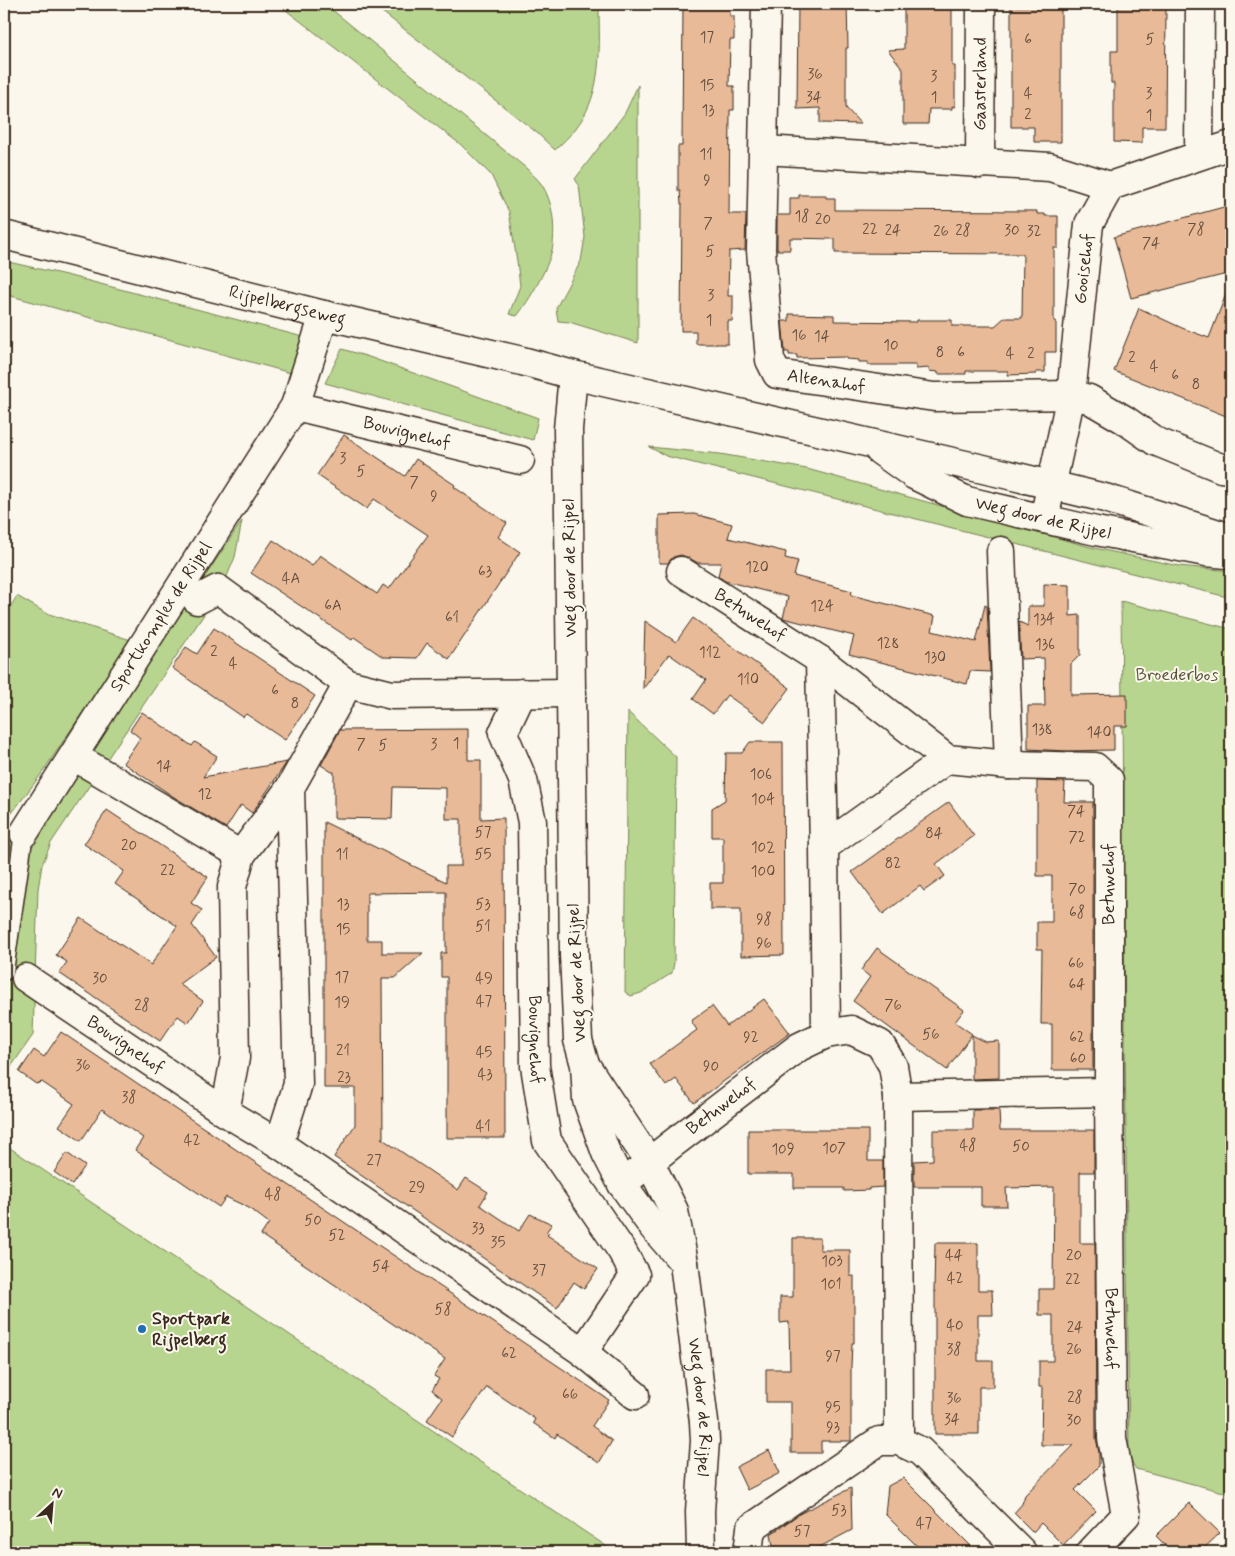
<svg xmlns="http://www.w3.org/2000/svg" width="1235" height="1556" viewBox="0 0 1235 1556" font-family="Mynerve,sans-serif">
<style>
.green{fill:#b7d58e;stroke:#798056}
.building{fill:#e8ba98;stroke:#3b2a1e}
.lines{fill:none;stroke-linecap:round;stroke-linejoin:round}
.service-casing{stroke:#3b2a1e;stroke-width:21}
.minor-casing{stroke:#3b2a1e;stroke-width:31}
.tertiary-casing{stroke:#3b2a1e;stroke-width:31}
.service{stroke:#fbf7ec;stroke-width:18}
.minor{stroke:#fbf7ec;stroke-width:28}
.tertiary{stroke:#fbf7ec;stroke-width:28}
.poi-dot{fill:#1f6fb2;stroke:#fbf7ec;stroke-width:2}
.labels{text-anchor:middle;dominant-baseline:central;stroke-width:4;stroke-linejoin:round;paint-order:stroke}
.number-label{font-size:15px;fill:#664e3c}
.street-label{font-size:18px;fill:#3b2a1e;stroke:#fbf7ec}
.park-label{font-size:18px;fill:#5a553a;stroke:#fbf7ec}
.poi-label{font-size:18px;font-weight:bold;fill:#3b2a1e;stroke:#fbf7ec;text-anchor:start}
</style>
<rect width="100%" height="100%" fill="#fbf7ec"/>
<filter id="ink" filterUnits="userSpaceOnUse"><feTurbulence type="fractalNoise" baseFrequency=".02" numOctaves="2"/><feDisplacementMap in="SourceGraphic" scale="10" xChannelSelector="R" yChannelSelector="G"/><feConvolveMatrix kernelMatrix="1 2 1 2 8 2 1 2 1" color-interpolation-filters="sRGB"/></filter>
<g filter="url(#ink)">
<!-- green -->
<g class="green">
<path d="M278,4H325L526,168C531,173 538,179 542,185C553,202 555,225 553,244C551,264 529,301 517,316L509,314L520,286L517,261L509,212L491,175L460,144Z"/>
<path d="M372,4H599C599,46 604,92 576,128C570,136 562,143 555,150L536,132Z"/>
<polygon points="638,85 638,343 569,322 558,321 556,308 581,261 585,237 579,185 575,179 625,113"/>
<polygon points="4,261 66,275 307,338 298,375 4,294"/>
<polygon points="342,349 369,357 538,418 533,440 325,383"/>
<polygon points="649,447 720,454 807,469 1094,548 1179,566 1231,571 1231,598 666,456"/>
<polygon points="242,521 235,557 223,586 51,843 42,865 38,889 33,1035 4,1077 4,833 6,838 26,847 75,771"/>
<polygon points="17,596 46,613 131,640 42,773 12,813 4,817 4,617"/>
<polygon points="1121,601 1231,629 1231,1494 1136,1469 1129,1458"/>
<polygon points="628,712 676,757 674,963 672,973 641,993 631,996 625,992"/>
<polygon points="4,1144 612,1550 612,1552 4,1552"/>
</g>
<!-- building -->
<g class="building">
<polygon points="694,4 725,4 725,6 730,5 730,16 734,16 734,40 730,40 729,86 734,86 734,110 730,110 729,214 746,214 745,250 729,251 728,296 733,296 733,309 732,321 728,321 728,344 696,344 696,331 681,331 682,204 681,204 680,191 678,191 678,146 682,146 683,5 694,5"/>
<polygon points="798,4 847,4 848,48 846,48 846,108 861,124 820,123 820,108 797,109"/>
<polygon points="904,4 952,4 952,66 955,66 955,107 952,106 952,109 929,109 928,124 903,124 903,69 888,50 904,49"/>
<polygon points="1035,4 1061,4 1061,142 1034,142 1034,127 1011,127 1011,6 1035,6"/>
<polygon points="1118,4 1142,4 1142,6 1166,7 1165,127 1142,127 1142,143 1114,142 1114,83 1111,83 1111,51 1118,51"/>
<polygon points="799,195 826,195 826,198 835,198 835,210 1037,211 1037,214 1045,214 1045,216 1058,216 1058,248 1054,248 1054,321 1056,322 1056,352 1045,352 1045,372 1036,372 1036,374 1008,375 1008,371 966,371 966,374 938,374 938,372 929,371 929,368 916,369 916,365 868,365 868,362 859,362 859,360 846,359 846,357 797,358 797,355 789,355 789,352 785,352 782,321 789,321 789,314 834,315 834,321 917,322 917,320 952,320 952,326 995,326 1004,318 1022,318 1023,254 835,253 835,239 790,238 790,250 777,250 777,215 790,215 790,198 799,198"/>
<polygon points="1231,205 1231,273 1131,298 1114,237"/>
<polygon points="1230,284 1231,285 1231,418 1114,371 1139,308 1182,328 1209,338"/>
<polygon points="344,435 405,476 416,459 455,485 454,487 507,523 498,537 520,552 449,659 427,643 417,658 383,657 354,637 352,640 251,573 273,540 312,566 320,555 377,594 383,585 389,589 428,535 374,499 367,509 317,475"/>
<polygon points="694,514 732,524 728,538 786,552 785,558 798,561 794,576 852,591 851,595 935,616 932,631 976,642 985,605 987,606 990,672 970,671 967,684 849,654 854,636 783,618 788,597 725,581 718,576 721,563 698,563 689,558 681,555 673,557 668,563 659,563 659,515"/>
<polygon points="1044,584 1070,585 1070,616 1080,615 1080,655 1071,664 1071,695 1127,694 1127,726 1114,726 1114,750 1066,751 1028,749 1028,706 1045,706 1044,658 1021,659 1019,622 1028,626 1028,606 1044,606"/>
<polygon points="693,618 790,688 765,722 727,695 713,714 693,699 706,680 669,654 643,689 645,621 676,642"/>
<polygon points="214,628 315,696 285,740 246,714 243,717 172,668 186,647 197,654"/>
<polygon points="142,712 192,746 195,742 217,756 203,777 287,762 252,813 241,805 226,828 174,797 123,763 140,738 130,730"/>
<polygon points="468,729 468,760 481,760 481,819 504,818 505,1138 447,1138 447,977 441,977 441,953 446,953 446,892 367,893 367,940 382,940 382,953 423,953 395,978 382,978 383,1138 381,1138 458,1190 466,1178 488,1192 480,1205 519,1231 530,1214 552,1224 546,1232 549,1233 547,1235 598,1269 584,1289 574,1282 557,1308 334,1157 355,1125 355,1088 324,1088 324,822 446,882 446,866 461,866 461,819 446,819 446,788 393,787 392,819 334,818 334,772 332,772 321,765 340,730"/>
<polygon points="750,742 783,742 784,955 741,956 741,909 710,909 710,883 723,883 723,837 712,837 712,808 725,800 726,753 742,753"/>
<polygon points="1037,781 1065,782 1064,802 1093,802 1093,1070 1052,1070 1052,1024 1041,1024 1042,949 1037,949 1037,922 1052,922 1052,876 1037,876"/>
<polygon points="949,802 974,836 936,864 945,876 924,891 920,886 883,914 852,872"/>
<polygon points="107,810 208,877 191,903 202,910 192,925 216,957 179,984 203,1001 188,1023 178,1016 160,1041 59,973 67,962 56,955 81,918 151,965 177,926 115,884 124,871 84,844"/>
<polygon points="877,948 964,1010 955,1022 972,1034 947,1070 853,1001 870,977 861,970"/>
<polygon points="764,999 790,1033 694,1103 676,1079 666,1086 650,1064 697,1030 691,1021 712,1006 727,1026"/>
<polygon points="61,1032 609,1400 592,1426 612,1441 599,1463 557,1434 555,1438 533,1423 535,1419 487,1387 452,1437 427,1420 442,1398 432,1390 439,1379 434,1376 445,1359 261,1235 269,1223 249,1208 226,1197 219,1207 135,1150 143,1138 102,1109 81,1141 59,1126 74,1104 42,1082 36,1084 19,1072 34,1050 44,1057"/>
<polygon points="972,1035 986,1042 999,1041 999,1078 972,1079"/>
<polygon points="973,1110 999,1110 1000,1130 1094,1130 1094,1172 1080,1172 1080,1243 1095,1243 1096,1438 1099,1453 1099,1466 1075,1490 1096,1511 1063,1545 1041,1523 1033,1532 1014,1513 1022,1504 1025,1495 1074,1445 1041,1445 1042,1387 1039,1387 1039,1361 1053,1361 1053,1315 1039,1315 1039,1289 1053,1289 1054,1187 1006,1188 1007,1206 981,1206 981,1187 914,1187 914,1161 933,1160 933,1130 973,1130"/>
<polygon points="748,1130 868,1130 868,1161 883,1161 883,1187 869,1188 869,1190 844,1191 844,1188 794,1188 794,1174 748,1174"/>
<polygon points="67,1153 85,1166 72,1185 54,1172"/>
<polygon points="793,1238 820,1238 820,1250 850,1250 850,1276 854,1276 854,1343 852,1343 851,1366 851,1441 821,1441 821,1453 791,1453 791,1402 766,1402 766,1369 790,1369 789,1322 780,1323 780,1297 793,1297"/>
<polygon points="935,1243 978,1243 978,1290 992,1290 993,1315 978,1315 978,1361 993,1361 993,1387 979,1387 979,1434 935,1434 935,1291 934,1291"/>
<polygon points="769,1450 780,1473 747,1490 736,1467"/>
<polygon points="903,1478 977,1552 923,1552 885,1514 888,1486"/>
<polygon points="851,1488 852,1530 810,1552 774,1552 771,1534 799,1514"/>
<polygon points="1189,1503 1220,1533 1200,1552 1172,1552 1156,1536"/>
</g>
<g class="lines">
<!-- service casing -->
<g class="service-casing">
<polyline id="service" points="4,971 24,833"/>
</g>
<!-- minor casing -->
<g class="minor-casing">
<g id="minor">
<path id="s1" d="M766,4L761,250L770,360L777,374L934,397L1071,395L1089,399L1125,420L1155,441L1221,468L1231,469"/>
<polyline points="764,150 1050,167 1110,186"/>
<polyline points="1199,155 1200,4"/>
<path id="s2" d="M980,164L981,4"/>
<path id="s3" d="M295,406L520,460"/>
<path id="s4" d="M1044,519L1071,395L1089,224L1110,186L1231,145"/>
<polyline points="1001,551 1009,765"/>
<path id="s5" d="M681,571L820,660L947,759L1009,765L1095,767L1109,780V1092L1112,1438L1126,1515L1091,1552"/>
<polyline points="197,600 218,589 348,684 392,695 572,693"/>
<polyline points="820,660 824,847 826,1034"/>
<path id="s6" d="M522,693L503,733L523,780L532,822L535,1066L547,1141L622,1251L635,1275L583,1352"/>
<polyline points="87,764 241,855"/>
<path id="s7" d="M24,833L295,406L324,315"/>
<polyline points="824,847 947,759"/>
<path id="s8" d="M26,978L225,1112L279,1144L583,1352L635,1395"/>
<polyline points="898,1096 1109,1092"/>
<polyline points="225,1112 235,1058 232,887 241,855 290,788 348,684"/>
<polyline points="279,1144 298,1084 290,788"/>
<path id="s9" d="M622,1184L671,1145L799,1047L826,1034L851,1030L880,1044L893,1066L898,1096L899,1441"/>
<polyline points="748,1552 751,1528 879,1441 899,1441 920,1451 1022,1552"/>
</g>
</g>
<!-- tertiary casing -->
<g class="tertiary-casing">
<g id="tertiary">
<path id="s10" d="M4,235L324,315L522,361L573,375"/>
<path id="s11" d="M879,450L914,475L967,501L1096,531L1206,552L1227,554L1231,553"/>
<path id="s12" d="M586,1066L650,1163L674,1211L684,1263L704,1422L705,1441L700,1511L701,1552"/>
<polyline points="684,1263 653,1227 622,1184 606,1153 587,1100 585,1065 578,1040 574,955 568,429 573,375 1005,474 1105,498 1231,538"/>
</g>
</g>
<!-- service -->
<use href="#service" class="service"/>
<!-- minor -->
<use href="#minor" class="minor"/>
<!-- tertiary -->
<use href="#tertiary" class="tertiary"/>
</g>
</g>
<!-- markers -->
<circle class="poi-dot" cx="142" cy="1329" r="5"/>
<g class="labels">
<!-- number labels -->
<g class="number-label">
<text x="707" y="38">17</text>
<text x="1028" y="40">6</text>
<text x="1150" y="40">5</text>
<text x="815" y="75">36</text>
<text x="934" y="77">3</text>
<text x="707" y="86">15</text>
<text x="1028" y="94">4</text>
<text x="1149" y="94">3</text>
<text x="814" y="98">34</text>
<text x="934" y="98">1</text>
<text x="708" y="111">13</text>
<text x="1028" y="115">2</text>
<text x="1149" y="116">1</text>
<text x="706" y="155">11</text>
<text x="707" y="181">9</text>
<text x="802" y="217">18</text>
<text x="823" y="220">20</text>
<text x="708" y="224">7</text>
<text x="870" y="230">22</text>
<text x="1196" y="230">78</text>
<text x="893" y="231">24</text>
<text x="963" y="231">28</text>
<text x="1012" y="231">30</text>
<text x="941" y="232">26</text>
<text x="1034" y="232">32</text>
<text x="1151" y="244">74</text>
<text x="710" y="252">5</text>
<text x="711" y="296">3</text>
<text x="709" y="321">1</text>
<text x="799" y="336">16</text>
<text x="822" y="337">14</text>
<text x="891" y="346">10</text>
<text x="940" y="353">8</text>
<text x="961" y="353">6</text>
<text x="1010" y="354">4</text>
<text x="1031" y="354">2</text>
<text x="1132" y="358">2</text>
<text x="1154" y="367">4</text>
<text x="1175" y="376">6</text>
<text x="1196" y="385">8</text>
<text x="343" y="459">3</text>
<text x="361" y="472">5</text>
<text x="414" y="483">7</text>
<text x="434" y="497">9</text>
<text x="757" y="568">120</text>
<text x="485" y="572">63</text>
<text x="291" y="579">4A</text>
<text x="333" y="606">6A</text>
<text x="822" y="607">124</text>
<text x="452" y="618">61</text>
<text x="1044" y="620">134</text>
<text x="888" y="644">128</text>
<text x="1045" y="645">136</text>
<text x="214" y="652">2</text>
<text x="710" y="653">112</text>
<text x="935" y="658">130</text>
<text x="233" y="664">4</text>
<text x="748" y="680">110</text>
<text x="275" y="691">6</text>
<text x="295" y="704">8</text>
<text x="1042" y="730">138</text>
<text x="1099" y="733">140</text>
<text x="456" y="744">1</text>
<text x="361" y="745">7</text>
<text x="434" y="745">3</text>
<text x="383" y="746">5</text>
<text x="164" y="767">14</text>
<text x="761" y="775">106</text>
<text x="205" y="795">12</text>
<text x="763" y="800">104</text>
<text x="1076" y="812">74</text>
<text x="483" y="833">57</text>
<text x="934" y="834">84</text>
<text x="1077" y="838">72</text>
<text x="129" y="846">20</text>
<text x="763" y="848">102</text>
<text x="342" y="855">11</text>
<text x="483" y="855">55</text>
<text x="893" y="864">82</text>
<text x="168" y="871">22</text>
<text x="763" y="872">100</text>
<text x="1077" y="890">70</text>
<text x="343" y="905">13</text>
<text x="483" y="905">53</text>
<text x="1077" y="913">68</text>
<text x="764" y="920">98</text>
<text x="483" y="927">51</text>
<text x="343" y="930">15</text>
<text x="764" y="944">96</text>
<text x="1076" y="964">66</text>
<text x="342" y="978">17</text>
<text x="100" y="979">30</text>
<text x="484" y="979">49</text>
<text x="1077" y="985">64</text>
<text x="484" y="1002">47</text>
<text x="342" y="1003">19</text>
<text x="142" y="1006">28</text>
<text x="893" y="1006">76</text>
<text x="931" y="1035">56</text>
<text x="751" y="1038">92</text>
<text x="1077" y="1038">62</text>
<text x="343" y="1051">21</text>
<text x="484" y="1053">45</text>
<text x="1078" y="1059">60</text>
<text x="83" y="1066">36</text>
<text x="711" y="1067">90</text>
<text x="485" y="1075">43</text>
<text x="344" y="1078">23</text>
<text x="129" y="1098">38</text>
<text x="483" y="1127">41</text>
<text x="192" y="1141">42</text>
<text x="968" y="1146">48</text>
<text x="1021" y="1147">50</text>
<text x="834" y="1149">107</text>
<text x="783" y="1150">109</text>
<text x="374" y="1161">27</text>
<text x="417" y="1188">29</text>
<text x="273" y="1195">48</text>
<text x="313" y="1221">50</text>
<text x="478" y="1229">33</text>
<text x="337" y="1236">52</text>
<text x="498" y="1243">35</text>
<text x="954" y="1256">44</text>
<text x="1074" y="1256">20</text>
<text x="832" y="1262">103</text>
<text x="381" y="1267">54</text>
<text x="539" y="1271">37</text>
<text x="955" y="1279">42</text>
<text x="1073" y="1280">22</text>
<text x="831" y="1285">101</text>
<text x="443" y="1310">58</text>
<text x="955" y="1326">40</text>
<text x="1075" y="1328">24</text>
<text x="954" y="1350">38</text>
<text x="1074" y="1350">26</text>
<text x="509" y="1354">62</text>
<text x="833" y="1357">97</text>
<text x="570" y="1395">66</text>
<text x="1075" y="1398">28</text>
<text x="954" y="1399">36</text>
<text x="833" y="1408">95</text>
<text x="952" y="1420">34</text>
<text x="1074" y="1421">30</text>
<text x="833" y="1428">93</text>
<text x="839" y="1511">53</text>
<text x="924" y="1524">47</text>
<text x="802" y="1532">57</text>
</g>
<!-- street labels -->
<g class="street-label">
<text stroke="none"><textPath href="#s2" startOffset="80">Gaasterland</textPath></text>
<text stroke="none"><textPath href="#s4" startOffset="254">Gooisehof</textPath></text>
<text stroke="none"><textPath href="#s10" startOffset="292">Rijpelbergseweg</textPath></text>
<text stroke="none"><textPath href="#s1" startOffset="422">Altenahof</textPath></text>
<text stroke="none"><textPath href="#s3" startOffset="115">Bouvignehof</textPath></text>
<text stroke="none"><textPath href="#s11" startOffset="180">Weg door de Rijpel</textPath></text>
<text transform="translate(570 568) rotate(-91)">Weg door de Rijpel</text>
<text stroke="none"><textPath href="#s5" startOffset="82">Betuwehof</textPath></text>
<text stroke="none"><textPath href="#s7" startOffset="256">Sportkomplex de Rijpel</textPath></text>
<text transform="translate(1109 884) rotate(-90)">Betuwehof</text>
<text transform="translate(577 973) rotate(-93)">Weg door de Rijpel</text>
<text stroke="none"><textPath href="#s6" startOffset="356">Bouvignehof</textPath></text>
<text stroke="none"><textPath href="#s8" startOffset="120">Bouvignehof</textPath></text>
<text stroke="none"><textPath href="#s9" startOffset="126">Betuwehof</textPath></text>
<text stroke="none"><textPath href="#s5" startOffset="1042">Betuwehof</textPath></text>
<text stroke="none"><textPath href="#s12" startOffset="368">Weg door de Rijpel</textPath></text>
</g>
<!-- park labels -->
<g class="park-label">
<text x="1177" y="675">Broederbos</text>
</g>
<!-- poi labels -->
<g class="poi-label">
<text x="152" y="1319">Sportpark<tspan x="152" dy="21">Rijpelberg</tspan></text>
</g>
</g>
<!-- margin -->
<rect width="1235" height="1556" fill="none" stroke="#fbf7ec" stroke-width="20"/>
<rect x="10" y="10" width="1215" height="1536" fill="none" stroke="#3b2a1e" stroke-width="2" filter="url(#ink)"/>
<!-- north arrow -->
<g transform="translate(52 1504) rotate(26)" stroke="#fbf7ec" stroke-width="4" paint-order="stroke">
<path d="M0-4L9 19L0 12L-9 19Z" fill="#3b2a1e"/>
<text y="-8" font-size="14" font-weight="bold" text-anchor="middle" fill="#3b2a1e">N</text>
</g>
</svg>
